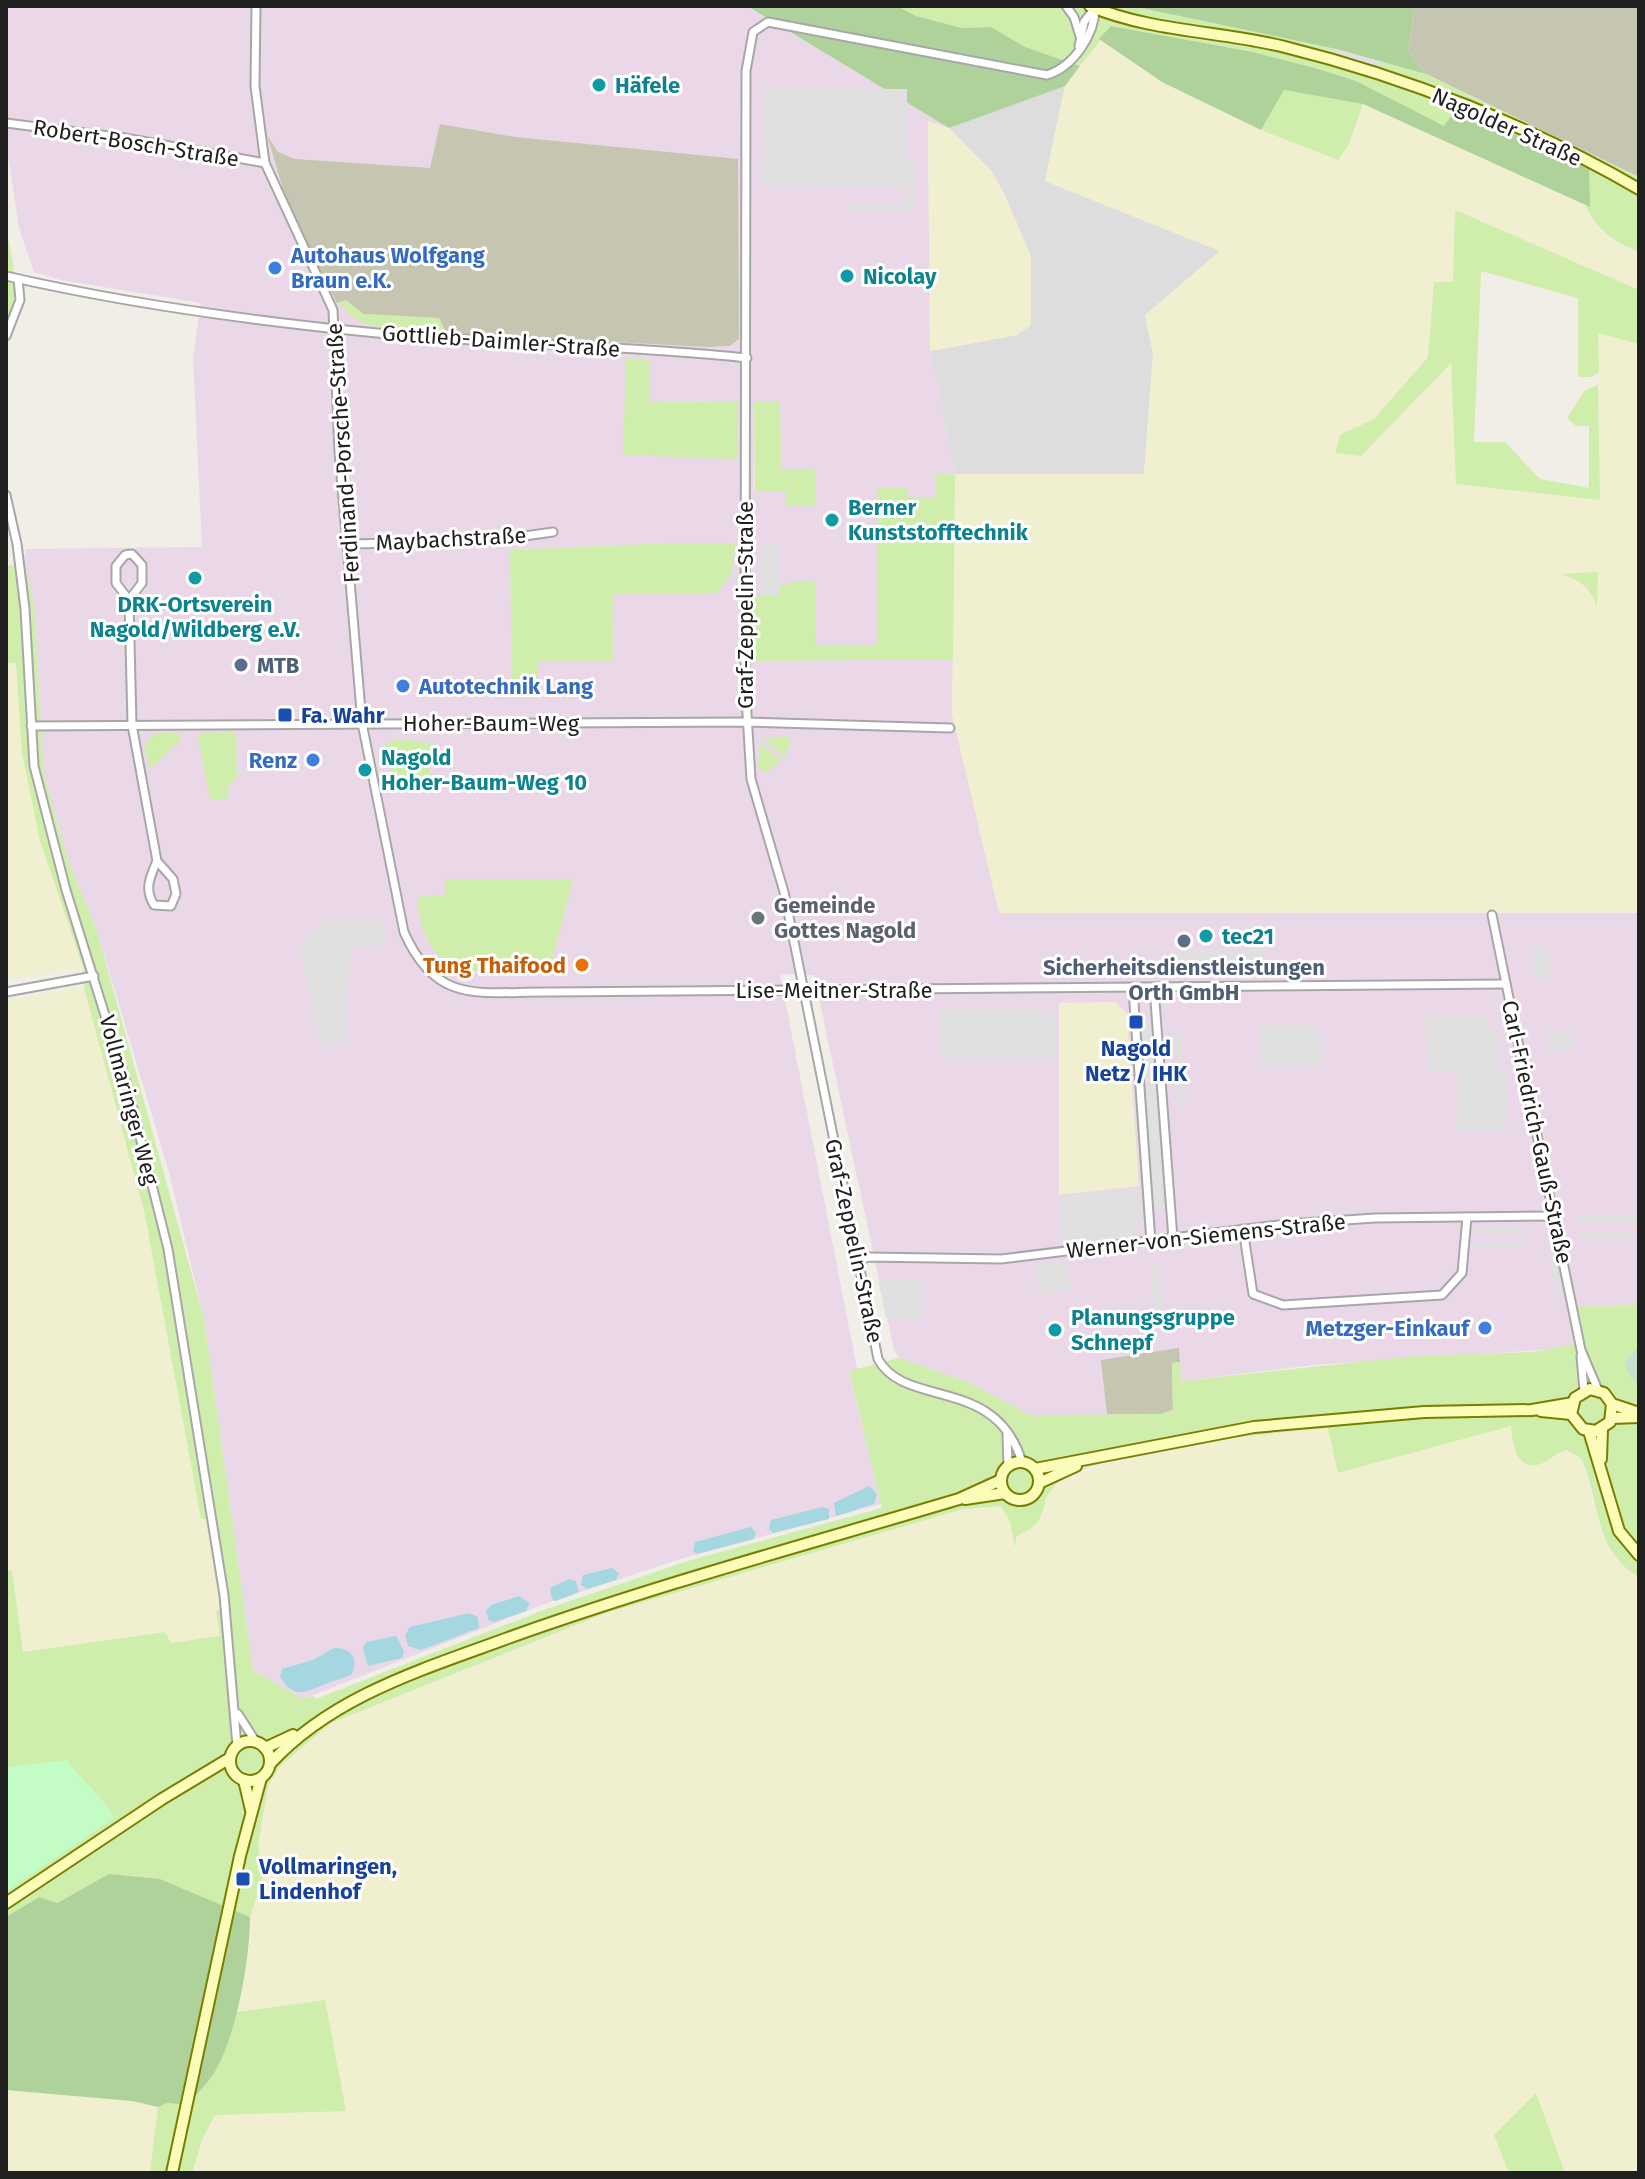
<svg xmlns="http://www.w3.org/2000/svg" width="1645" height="2179" viewBox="0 0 1645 2179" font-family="'Fira Sans',sans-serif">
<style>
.residential{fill:#dedddd}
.industrial{fill:#ead8e8;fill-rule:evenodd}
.construction{fill:#c6c5b1}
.farmland{fill:#f0f0d1}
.grass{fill:#cfedab;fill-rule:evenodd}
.forest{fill:#aed29a}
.wetland{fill:#c3e0d1}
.park{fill:#c3fcc4}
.parking{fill:#e0e0e0}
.water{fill:#a5d7e0}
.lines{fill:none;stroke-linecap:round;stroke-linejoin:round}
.street-casing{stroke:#a7a7a7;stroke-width:11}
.secondary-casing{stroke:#797e00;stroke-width:14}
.street{stroke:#fff;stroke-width:7}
.secondary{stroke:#fcfcb9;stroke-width:10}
.culture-dot{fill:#0f9aa8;stroke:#fff;stroke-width:3}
.shop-dot{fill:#3f7fe0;stroke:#fff;stroke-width:3}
.service-dot{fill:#5c6f8a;stroke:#fff;stroke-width:3}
.transit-dot{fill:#1a4fb4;stroke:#fff;stroke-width:3}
.worship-dot{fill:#6b7280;stroke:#fff;stroke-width:3}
.food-dot{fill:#e8710a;stroke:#fff;stroke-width:3}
.labels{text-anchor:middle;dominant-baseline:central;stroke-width:6;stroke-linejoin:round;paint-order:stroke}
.culture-label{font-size:22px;font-weight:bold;fill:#0d838f;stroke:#fff;text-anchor:start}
.street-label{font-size:22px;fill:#202020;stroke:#fff}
.shop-label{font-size:22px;font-weight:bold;fill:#366cbe;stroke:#fff;text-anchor:start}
.service-label{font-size:22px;font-weight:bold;fill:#4e5e75;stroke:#fff;text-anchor:start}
.transit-label{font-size:22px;font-weight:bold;fill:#164399;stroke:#fff;text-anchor:start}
.worship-label{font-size:22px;font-weight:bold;fill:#5b616d;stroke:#fff;text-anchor:start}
.food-label{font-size:22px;font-weight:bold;fill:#c56008;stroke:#fff;text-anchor:end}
</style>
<rect width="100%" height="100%" fill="#f1ede7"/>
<!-- residential -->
<polygon class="residential" points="1059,85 1065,86 1045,181 1220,251 1145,315 1153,354 1144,474 955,474 930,351 1017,335 1005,195 991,171 949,128"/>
<!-- industrial -->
<path class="industrial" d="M6,6H746L949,128L928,121L930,351L955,474L936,473V497H908V488H877V646H815V581H795L779,595H752V660L953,659L952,714L1000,913H1639V1304L1567,1307L1575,1345L1556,1349L1314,1365L1180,1381L1130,1416L1030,1415L968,1382L899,1358L894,1350L814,975L780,974L857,1369L849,1372L881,1504L680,1559L547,1603L303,1699L253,1670L204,1319L169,1172L97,931L68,860L44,775L34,602L24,561L26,549L202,547L193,357L201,303L61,280L34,272L19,228L6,142ZM649,360L648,401H707L623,455ZM780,401L781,469H815L814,505H787L786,492L754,491V402ZM670,543L716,593H613L538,662L537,688H512L510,550ZM446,879L549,972L471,973L450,966Z"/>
<!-- construction -->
<g class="construction">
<polygon points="1415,6 1639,6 1639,177 1426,74 1408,51"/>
<polygon points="440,124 515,137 738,159 739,339 730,346 708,347 446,333 439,318 363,314 346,300 337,303 290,212 267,135 278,152 295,159 430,168"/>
<polygon points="1179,1348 1180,1362 1172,1363 1173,1410 1161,1414 1107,1414 1101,1360"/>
</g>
<!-- farmland -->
<g class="farmland">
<polygon points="1099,39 1162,82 1261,130 1337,160 1348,146 1363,104 1585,204 1592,220 1615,243 1639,252 1639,290 1455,210 1453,282 1434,282 1428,357 1374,419 1340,435 1335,453 1361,456 1451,362 1456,484 1599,500 1598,332 1639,344 1639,912 999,913 952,714 955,474 1144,474 1153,354 1145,315 1220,251 1045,181 1065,86"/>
<polygon points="928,121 949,128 991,171 1005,195 1031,256 1031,325 1017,335 930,351"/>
<polygon points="6,663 16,663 22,753 40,841 83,967 6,980"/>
<polygon points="84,987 145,1215 201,1519 207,1519 221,1611 216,1612 220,1636 171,1643 164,1632 23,1652 12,1571 6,1571 6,1000"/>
<polygon points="1115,1002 1127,1013 1139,1186 1059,1195 1059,1003"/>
<polygon points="1511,1426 1511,1440 1548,1460 1567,1450 1581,1458 1605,1543 1621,1564 1639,1577 1639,2173 193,2173 196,2156 215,2115 325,2000 237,2012 251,1937 250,1917 263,1877 258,1845 268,1786 279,1767 331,1723 606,1613 963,1509 1001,1506 1007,1511 1014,1541 1037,1524 1046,1496 1056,1484 1110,1462 1255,1434 1329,1428 1339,1473"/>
<polygon points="6,2090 132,2101 158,2107 150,2173 6,2173"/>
</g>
<!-- grass -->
<g class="grass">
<path d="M897,6H1132L1336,49L1426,74L1639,177V252C1614,242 1596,230 1585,204L1590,207L1356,81L1253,52L1112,26L1080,66L1025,47L991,27L962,28L916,16Z"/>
<polygon points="1284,90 1363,104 1348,146 1338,160 1261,130"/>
<polygon points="1455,210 1639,290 1639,344 1598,333 1599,372 1591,377 1578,377 1578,298 1481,271 1474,442 1505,442 1540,479 1589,488 1589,426 1576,426 1567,418 1585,390 1598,385 1600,500 1456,484 1451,363 1361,456 1335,453 1340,435 1374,419 1428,357 1434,282 1453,282"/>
<path d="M6,227C12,258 22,296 6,326Z"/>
<path d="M346,300L363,314L439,318L446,333C410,330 361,336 339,302Z"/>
<polygon points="626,358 649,360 649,401 738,402 738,459 623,455"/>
<polygon points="754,401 780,401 781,469 815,469 815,505 786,505 786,492 755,492"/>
<polygon points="936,473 955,474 953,659 752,661 752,595 779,595 779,587 794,581 815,581 816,646 877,646 877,488 908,488 908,497 936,497"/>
<polygon points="670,543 736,544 731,575 716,593 614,593 613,662 538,662 538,688 512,689 510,550"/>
<path d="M24,561L34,602L44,775L68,860L97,931L204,1319L253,1670L303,1699L314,1696L316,1699L541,1611L688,1561L882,1508L849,1371L899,1358L968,1382L1030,1415L1161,1414L1173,1410L1172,1363L1180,1362L1181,1381L1415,1356L1532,1352L1579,1344L1573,1307L1639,1304V1413L1613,1404L1612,1417H1639V1577C1592,1550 1601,1500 1581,1458L1567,1450C1557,1452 1552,1459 1543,1463C1517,1474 1512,1444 1511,1426L1338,1473L1328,1428C1271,1433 1094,1449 1054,1486C1043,1497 1045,1514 1036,1524C1031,1530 1021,1532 1016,1538L1015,1548L1010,1522L1001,1506L963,1509L606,1613L331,1723L279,1767L268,1786L258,1845L263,1877L250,1917L160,1879L110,1874L56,1903L39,1897L6,1917V1892L42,1867L98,1797L77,1778L6,1774V1571H12L23,1652L165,1632L171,1643L220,1636L216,1611L221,1610L207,1519H201L145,1215L84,987L83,967L40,841L22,753L16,663H6V567ZM1582,1353L1597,1390L1583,1391Z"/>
<path d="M1598,572L1597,607C1590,587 1581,581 1561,574Z"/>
<polygon points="171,732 180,735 181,740 150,769 144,746 154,734"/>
<polygon points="236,732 237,778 229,785 227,800 210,799 198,737 200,733"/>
<polygon points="786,736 791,740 785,757 763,739"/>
<polygon points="406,739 434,744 434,751 429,751 429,777 401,777 400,786 395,785 384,746 392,740"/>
<polygon points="760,743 782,761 765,773 758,767"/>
<path d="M446,879H573L549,972C480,973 425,986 417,897L445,895Z"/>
<polygon points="325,2000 346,2111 215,2115 202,2140 192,2173 150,2173 158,2107 167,2103 187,2105 213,2075 237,2012"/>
<polygon points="1536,2093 1565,2173 1509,2173 1494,2135"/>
</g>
<!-- forest -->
<g class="forest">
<polygon points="747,6 897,6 916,16 962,28 991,27 1025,47 1080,66 1065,86 949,128"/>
<polygon points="1132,6 1415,6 1408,51 1426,74 1336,49"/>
<polygon points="1111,26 1253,52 1318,69 1356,81 1444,126 1452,115 1496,126 1589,168 1590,207 1363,104 1284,90 1261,130 1162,82 1099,39"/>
<path d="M109,1874L160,1879L250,1917C250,1959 236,2041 212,2076C205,2086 195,2096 187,2105L167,2103L158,2107L132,2101L6,2090V1917L39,1897L57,1903Z"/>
</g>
<!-- wetland -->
<polygon class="wetland" points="1639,1345 1639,1386 1628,1373 1625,1363"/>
<!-- park -->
<path class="park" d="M67,1760C81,1781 104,1796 114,1818L6,1892V1767Z"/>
<!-- parking -->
<g class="parking">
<polygon points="1336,49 1379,61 1383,70 1321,52"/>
<polygon points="763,88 907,89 907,163 915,163 915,212 845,212 845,204 905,204 905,187 762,186"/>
<rect x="759" y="545" width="20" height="50"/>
<polygon points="1255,921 1255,934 1262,934 1263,956 1257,957 1257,965 1169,965 1169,951 1245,950 1245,922"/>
<polygon points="320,922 384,922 386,945 350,947 346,1043 320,1046 299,946 305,944 308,934 319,928"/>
<rect x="1534" y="945" width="16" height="33"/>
<polygon points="940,1009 1054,1009 1055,1057 939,1058"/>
<polygon points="1426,1016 1488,1016 1488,1029 1497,1030 1497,1070 1508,1070 1508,1125 1503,1125 1503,1131 1458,1131 1457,1071 1427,1070"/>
<polygon points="1153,1021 1165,1208 1151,1209 1139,1022"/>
<polygon points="1259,1025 1315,1025 1315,1034 1322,1034 1322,1066 1259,1066"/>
<polygon points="1173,1030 1181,1030 1186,1109 1179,1110"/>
<polygon points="1547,1030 1570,1031 1577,1050 1548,1051"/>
<polygon points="1138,1189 1142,1224 1131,1231 1132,1238 1059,1244 1059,1196"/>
<polygon points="1578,1215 1639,1215 1639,1223 1579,1223"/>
<polygon points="1473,1227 1521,1227 1525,1234 1473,1234"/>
<polygon points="1580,1233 1639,1233 1639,1240 1579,1240"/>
<rect x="1471" y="1244" width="56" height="4"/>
<polygon points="1554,1253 1562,1293 1557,1294 1548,1254"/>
<polygon points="1066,1261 1072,1290 1039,1294 1036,1264"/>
<polygon points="1160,1264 1164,1317 1154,1318 1150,1265"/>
<polygon points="886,1279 922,1279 921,1321 886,1318 879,1283"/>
</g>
<!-- water -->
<g class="water">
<polygon points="869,1486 877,1494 874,1504 836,1516 834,1503"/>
<polygon points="822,1507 829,1509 829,1519 773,1533 769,1529 771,1520"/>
<polygon points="751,1527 756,1533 754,1539 697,1554 693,1551 695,1542"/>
<polygon points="612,1568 619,1573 616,1580 587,1589 581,1585 583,1575"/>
<polygon points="569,1579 576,1581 579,1592 556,1601 552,1599 550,1588"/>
<polygon points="519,1596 530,1603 526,1611 494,1622 489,1621 486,1611 491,1605"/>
<polygon points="469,1613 478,1617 479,1628 421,1650 408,1646 405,1635 410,1627"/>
<polygon points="396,1636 404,1651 402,1658 368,1666 363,1648 366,1642"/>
<path d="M334,1648C351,1647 360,1660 351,1675C343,1679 334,1680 325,1684C303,1693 295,1699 280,1677L282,1669L313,1660Z"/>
</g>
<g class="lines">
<!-- street casing -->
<g class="street-casing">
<g id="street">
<path d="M256,6L255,86L265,163L333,310L339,451L362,723L404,932C437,1007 481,991 551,992L1506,984"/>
<polyline points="1066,6 1074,17 1080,36"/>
<polyline points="1079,46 1084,22 1095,8"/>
<polyline points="6,123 125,138 265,163"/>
<path d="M6,276C128,304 253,321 377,333C500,344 624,345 747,358"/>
<polyline points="6,336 20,300 18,279"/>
<polyline points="6,495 17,544 25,609 34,766 66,890 128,1089 168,1249 224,1595 237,1746"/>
<polyline points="350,544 489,541 553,532"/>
<path d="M129,600L116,583V566L125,555L132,554L142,565V583L129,600L132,725L157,861L173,879L176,894L171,906L154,905C144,889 150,877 157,861"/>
<polyline points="31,726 745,722 950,728"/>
<polyline points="1492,915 1581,1350 1598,1390"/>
<polyline points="1154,988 1173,1239"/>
<polyline points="1133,989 1151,1242"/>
<polyline points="6,992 94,976"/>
<polyline points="1243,1229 1253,1294 1283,1305 1442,1295 1462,1273 1467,1217"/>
<polyline points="859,1261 868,1257 1001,1259 1287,1224 1375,1218 1553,1216"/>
<polyline points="1581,1356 1584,1391"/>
<polyline points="1007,1434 1008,1466"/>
<path d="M1022,1462C996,1375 905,1409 878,1359L784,892L751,779L745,681L746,71L753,32L768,22L1047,75C1073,67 1095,35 1095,8"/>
<polyline points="238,1714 256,1742"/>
</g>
</g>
<!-- secondary casing -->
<g class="secondary-casing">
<g id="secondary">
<path d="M1090,6C1151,32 1222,31 1285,47C1406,77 1531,126 1639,189"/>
<polyline points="1612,1404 1610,1422 1596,1431 1583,1429 1571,1414 1575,1398 1590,1389 1604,1393 1612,1404 1639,1413"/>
<polyline points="1541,1411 1571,1414"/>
<polyline points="1612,1418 1639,1417"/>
<polyline points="1589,1431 1619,1531 1639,1555"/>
<polyline points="1601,1459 1602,1429"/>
<circle cx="1020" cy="1481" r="19"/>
<polyline points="1035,1469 1254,1427 1424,1412 1532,1410 1573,1403"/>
<polyline points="1039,1483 1076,1466"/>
<polyline points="965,1499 1005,1493"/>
<circle cx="250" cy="1761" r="20"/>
<polyline points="265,1748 293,1735"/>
<path d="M270,1764C332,1696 424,1669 508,1638C656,1585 808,1544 959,1499L1001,1480"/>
<polyline points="244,1780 251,1810"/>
<polyline points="6,1903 162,1799 230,1758"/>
<polyline points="172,2173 240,1856 261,1778"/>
</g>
</g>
<!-- street -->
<use href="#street" class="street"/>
<!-- secondary -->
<use href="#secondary" class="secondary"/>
</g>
<!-- markers -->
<g class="culture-dot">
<circle cx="599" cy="85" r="8"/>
<circle cx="847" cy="276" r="8"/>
<circle cx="832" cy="520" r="8"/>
<circle cx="195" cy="578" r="8"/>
<circle cx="365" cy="770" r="8"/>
<circle cx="1206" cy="936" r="8"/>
<circle cx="1055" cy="1330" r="8"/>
</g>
<g class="shop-dot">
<circle cx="275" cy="268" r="8"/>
<circle cx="403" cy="686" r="8"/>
<circle cx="313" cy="760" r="8"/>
<circle cx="1485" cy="1328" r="8"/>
</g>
<g class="service-dot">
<circle cx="241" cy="665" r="8"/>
<circle cx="1184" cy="941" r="8"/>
</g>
<g class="transit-dot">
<rect x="277" y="707" width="16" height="16" rx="4"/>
<rect x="1128" y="1014" width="16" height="16" rx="4"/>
<rect x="235" y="1871" width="16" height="16" rx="4"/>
</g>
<circle class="worship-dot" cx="758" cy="918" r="8"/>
<circle class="food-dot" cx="582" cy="965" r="8"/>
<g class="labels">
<!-- culture labels -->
<g class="culture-label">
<text x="615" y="85">Häfele</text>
<text x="863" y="276">Nicolay</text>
<text x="848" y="507">Berner<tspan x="848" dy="25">Kunststofftechnik</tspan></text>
<text x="195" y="604" text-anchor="middle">DRK-Ortsverein<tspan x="195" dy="25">Nagold/Wildberg e.V.</tspan></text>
<text x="381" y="757">Nagold<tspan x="381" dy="25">Hoher-Baum-Weg 10</tspan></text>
<text x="1222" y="936">tec21</text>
<text x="1071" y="1317">Planungsgruppe<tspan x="1071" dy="25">Schnepf</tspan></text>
</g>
<!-- street labels -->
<g class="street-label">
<text transform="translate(1507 127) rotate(24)">Nagolder Straße</text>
<text transform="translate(136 143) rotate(9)">Robert-Bosch-Straße</text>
<text transform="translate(501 341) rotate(4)">Gottlieb-Daimler-Straße</text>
<text transform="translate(343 453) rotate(-94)">Ferdinand-Porsche-Straße</text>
<text transform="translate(451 539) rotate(-3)">Maybachstraße</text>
<text transform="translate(745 605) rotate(-90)">Graf-Zeppelin-Straße</text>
<text x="491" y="723">Hoher-Baum-Weg</text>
<text x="834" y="990">Lise-Meitner-Straße</text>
<text transform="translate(129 1100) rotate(75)">Vollmaringer Weg</text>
<text transform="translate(1537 1132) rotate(78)">Carl-Friedrich-Gauß-Straße</text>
<text transform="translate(1206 1236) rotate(-6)">Werner-von-Siemens-Straße</text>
<text transform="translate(854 1241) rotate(78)">Graf-Zeppelin-Straße</text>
</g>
<!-- shop labels -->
<g class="shop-label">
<text x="291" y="255">Autohaus Wolfgang<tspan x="291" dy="25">Braun e.K.</tspan></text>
<text x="419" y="686">Autotechnik Lang</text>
<text x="297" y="760" text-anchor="end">Renz</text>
<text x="1469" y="1328" text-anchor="end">Metzger-Einkauf</text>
</g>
<!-- service labels -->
<g class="service-label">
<text x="257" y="665">MTB</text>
<text x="1184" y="967" text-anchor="middle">Sicherheitsdienstleistungen<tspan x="1184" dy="25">Orth GmbH</tspan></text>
</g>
<!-- transit labels -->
<g class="transit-label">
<text x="301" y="715">Fa. Wahr</text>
<text x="1136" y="1048" text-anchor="middle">Nagold<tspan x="1136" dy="25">Netz / IHK</tspan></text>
<text x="259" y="1866">Vollmaringen,<tspan x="259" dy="25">Lindenhof</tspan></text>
</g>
<!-- worship labels -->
<g class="worship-label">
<text x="774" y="905">Gemeinde<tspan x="774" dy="25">Gottes Nagold</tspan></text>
</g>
<!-- food labels -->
<g class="food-label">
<text x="566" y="965">Tung Thaifood</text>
</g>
</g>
<!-- border -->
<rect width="1645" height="2179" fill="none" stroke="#202020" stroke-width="16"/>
</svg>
